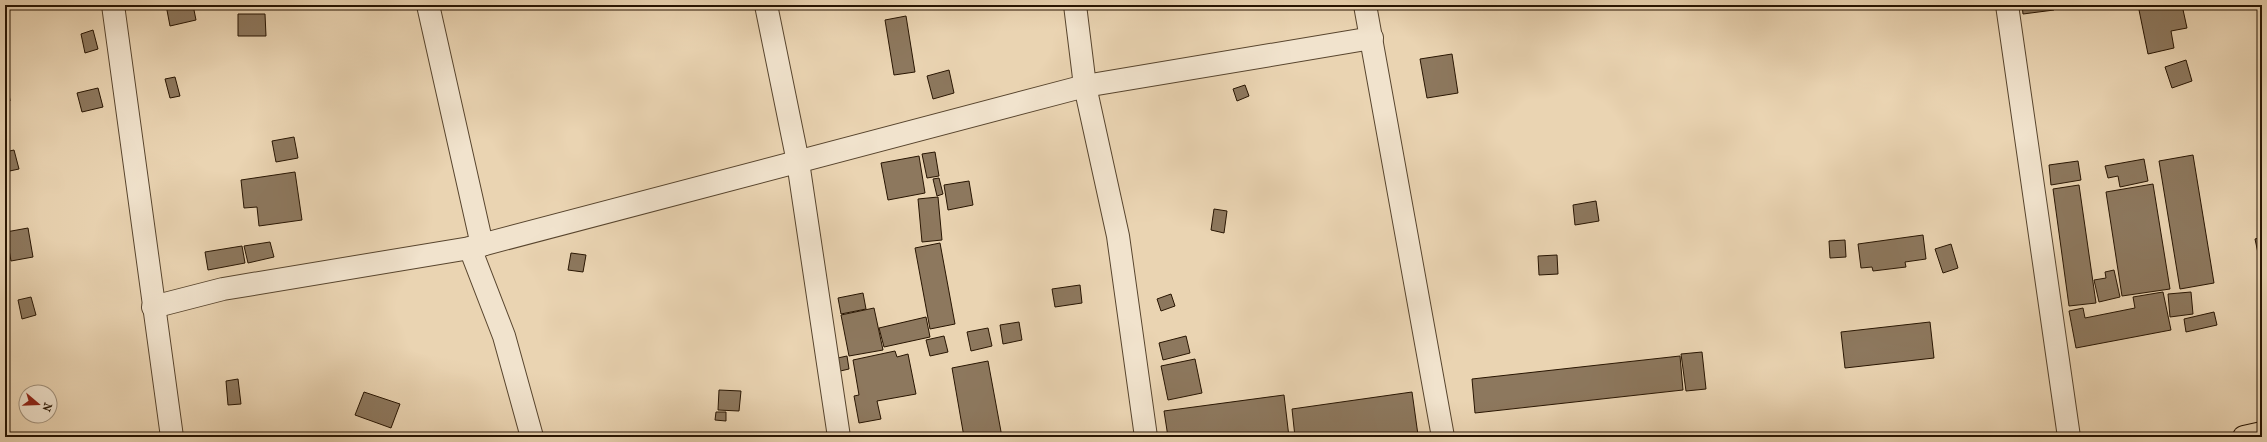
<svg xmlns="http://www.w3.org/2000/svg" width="2267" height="442" viewBox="0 0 2267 442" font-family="'IM FELL French Canon',serif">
<rect width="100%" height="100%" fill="#ead4b2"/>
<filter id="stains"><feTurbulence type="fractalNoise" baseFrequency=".005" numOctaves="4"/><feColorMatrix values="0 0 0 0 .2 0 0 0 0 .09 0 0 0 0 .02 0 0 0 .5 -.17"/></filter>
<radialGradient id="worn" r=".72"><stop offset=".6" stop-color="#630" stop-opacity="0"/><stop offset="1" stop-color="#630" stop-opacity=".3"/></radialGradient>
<!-- building -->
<g fill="#8d785e" stroke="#281502">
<polygon points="166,5 193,5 196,20 170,26"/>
<polygon points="1404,5 1418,5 1418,7 1405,8"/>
<polygon points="2022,5 2053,5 2054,10 2023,14"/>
<polygon points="2138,5 2182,5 2187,28 2171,31 2174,48 2148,54"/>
<polygon points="238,14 265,14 266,36 238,36"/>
<polygon points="906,16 915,72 894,75 885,20"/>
<polygon points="93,30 98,49 85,53 81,34"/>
<polygon points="1452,54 1458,93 1427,98 1420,59"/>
<polygon points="2186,60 2192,81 2172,88 2165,67"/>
<polygon points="5,64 10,101 5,102"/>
<polygon points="949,70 954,93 933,99 927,76"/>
<polygon points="175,77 180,96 170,98 165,79"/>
<polygon points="1245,85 1249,96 1237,101 1233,89"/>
<polygon points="98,88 103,107 82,112 77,93"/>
<polygon points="294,137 298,158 276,162 272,141"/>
<polygon points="14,150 19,169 5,172 5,152"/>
<polygon points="935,152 939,176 927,178 922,154"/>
<polygon points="2193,155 2214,283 2180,289 2159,161"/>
<polygon points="919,156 925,193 888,200 881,163"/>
<polygon points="2144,159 2148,181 2120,187 2118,176 2108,178 2105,166"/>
<polygon points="2078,161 2081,180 2051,185 2049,165"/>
<polygon points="295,172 302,220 259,226 257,207 244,208 241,180"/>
<polygon points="939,178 943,194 937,196 933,179"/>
<polygon points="969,181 973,205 948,210 944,185"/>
<polygon points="2153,184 2170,289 2122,296 2106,192"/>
<polygon points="2079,185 2096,303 2069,306 2053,189"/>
<polygon points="938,197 942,240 922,242 918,199"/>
<polygon points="1596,201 1599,221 1575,225 1573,205"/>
<polygon points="1214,209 1227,211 1224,233 1211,230"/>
<polygon points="28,228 33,257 11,261 6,232"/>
<polygon points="1923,235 1926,259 1905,262 1906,267 1873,271 1872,267 1861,268 1858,244"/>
<polygon points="2262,237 2262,272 2255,239"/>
<polygon points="1845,240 1846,257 1830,258 1829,241"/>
<polygon points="270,242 274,257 248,263 244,246"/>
<polygon points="940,243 955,324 930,329 915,248"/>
<polygon points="1951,244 1958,268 1943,273 1935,249"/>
<polygon points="242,246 245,263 208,270 205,252"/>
<polygon points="571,253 586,255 583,272 568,270"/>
<polygon points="1557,255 1558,274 1539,275 1538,256"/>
<polygon points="2114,270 2120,297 2099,302 2094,280 2106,278 2105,272"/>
<polygon points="1080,285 1082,303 1055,307 1052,289"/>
<polygon points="2163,292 2171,330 2076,348 2069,311 2083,308 2085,318 2135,308 2133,297"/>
<polygon points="2191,292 2193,314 2170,317 2168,294"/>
<polygon points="863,293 866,309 841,314 838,298"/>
<polygon points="1171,294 1175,306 1161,311 1157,299"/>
<polygon points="31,297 36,315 22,319 18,300"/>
<polygon points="874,308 883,350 849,356 841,315"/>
<polygon points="2214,312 2217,325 2186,332 2184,319"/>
<polygon points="926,317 930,337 884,347 879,328"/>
<polygon points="1019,322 1022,340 1003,344 1000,325"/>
<polygon points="1930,322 1934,358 1845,368 1841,332"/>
<polygon points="988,328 992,346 971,351 967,332"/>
<polygon points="944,336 948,352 930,356 926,340"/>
<polygon points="1186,336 1190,353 1163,360 1159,343"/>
<polygon points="895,351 897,357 908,354 916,394 877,401 881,419 859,423 854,396 859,395 853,360"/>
<polygon points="1702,352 1706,389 1686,391 1681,354"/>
<polygon points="847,356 849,369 836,372 833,359"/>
<polygon points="1680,356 1683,390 1475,413 1472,379"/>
<polygon points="1195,359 1202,393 1168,400 1161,366"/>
<polygon points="988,361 1002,437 964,437 952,368"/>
<polygon points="238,379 241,404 228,405 226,381"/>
<polygon points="719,390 741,391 739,411 718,410"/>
<polygon points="364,392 400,404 391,428 355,415"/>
<polygon points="1412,392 1418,435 1402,437 1295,437 1292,409"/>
<polygon points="1284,395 1289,437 1168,437 1164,411"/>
<polygon points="716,412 726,412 726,421 715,420"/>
</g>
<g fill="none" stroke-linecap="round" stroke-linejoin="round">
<defs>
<g id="street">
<polyline points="113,5 172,437"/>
<polyline points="428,5 482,245"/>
<polyline points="766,5 798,162 839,437"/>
<polyline points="1075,5 1085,86 1118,236 1146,437"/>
<polyline points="1365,5 1443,437"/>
<polyline points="2007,5 2069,437"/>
<polyline points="470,248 504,336 532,437"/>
<polyline points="153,307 223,289 470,248 1085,86 1372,38"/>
</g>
<polyline id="primary" points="2244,437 2262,433"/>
</defs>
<!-- street casing -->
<use href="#street" stroke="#58452e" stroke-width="24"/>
<!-- primary casing -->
<use href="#primary" stroke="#281502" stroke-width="24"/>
<!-- street -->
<use href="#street" stroke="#f1e3cd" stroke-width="22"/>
<!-- primary -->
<use href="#primary" stroke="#ead4b2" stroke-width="22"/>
</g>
<!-- margin -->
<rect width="2267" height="442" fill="none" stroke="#ead4b2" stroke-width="20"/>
<rect x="6" y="6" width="2255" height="430" fill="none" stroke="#281502" stroke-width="2"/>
<rect x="10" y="10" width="2247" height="422" fill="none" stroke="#281502"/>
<!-- north arrow -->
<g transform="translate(38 404) rotate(109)"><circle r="19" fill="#f1e3cd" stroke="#a1917c"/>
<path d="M0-3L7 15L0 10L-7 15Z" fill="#8f2418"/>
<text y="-6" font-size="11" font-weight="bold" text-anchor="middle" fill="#281502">N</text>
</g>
<rect width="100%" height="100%" filter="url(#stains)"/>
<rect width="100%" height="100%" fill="url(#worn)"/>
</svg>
